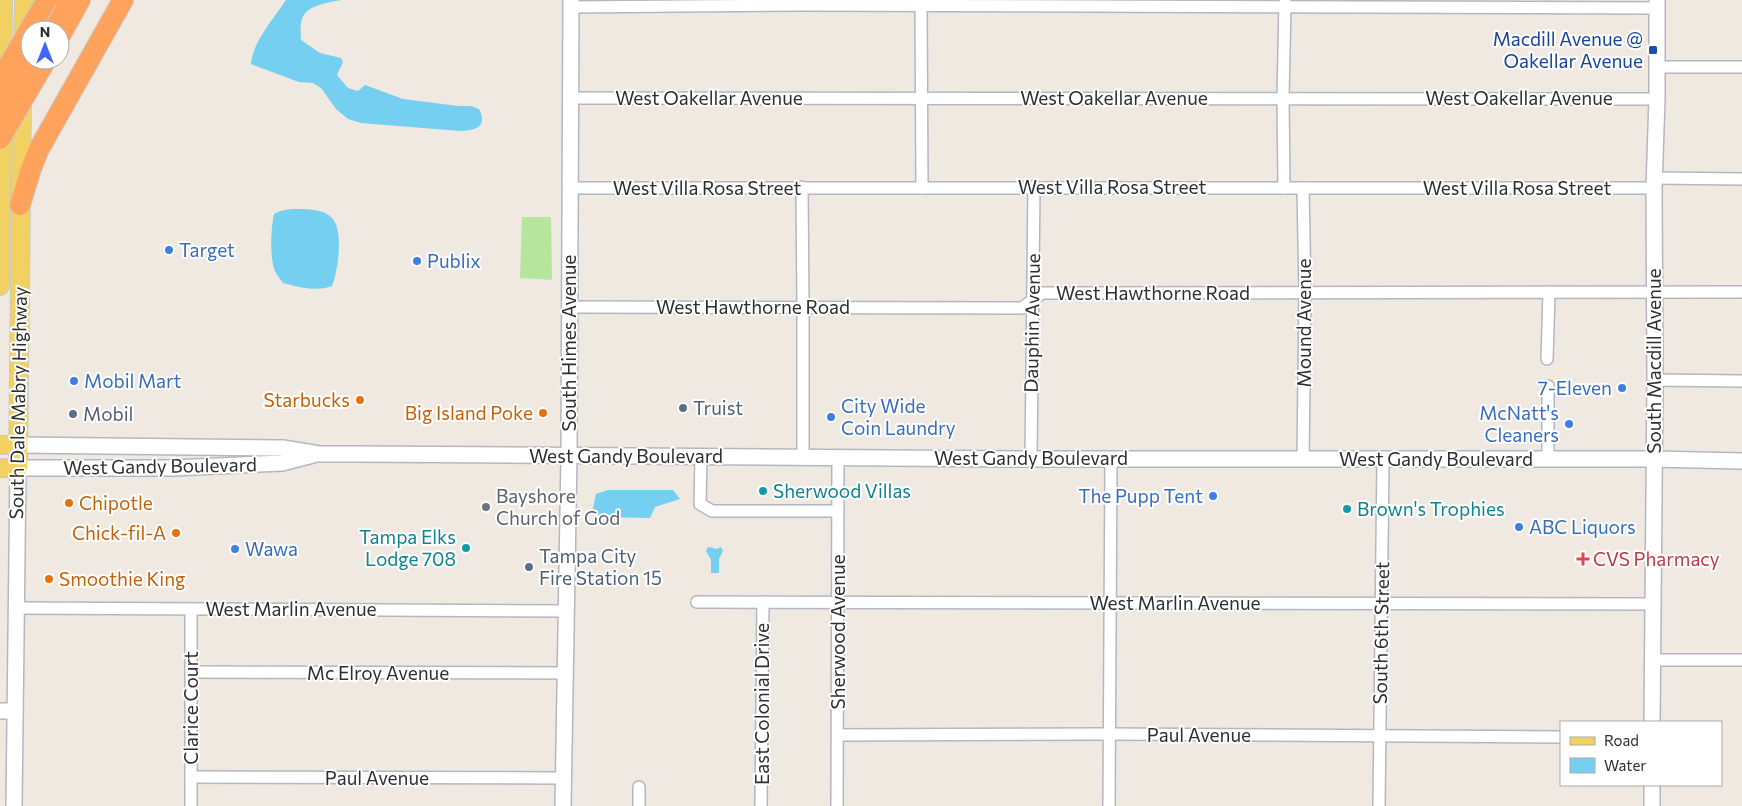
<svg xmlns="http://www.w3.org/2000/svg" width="1742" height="806" viewBox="0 0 1742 806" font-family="Commissioner,sans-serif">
<rect width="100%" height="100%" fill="#efe9e1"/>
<!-- green -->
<polygon fill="#b6e59e" points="522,217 551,217 552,280 520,278"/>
<!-- water -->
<g fill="#75cff0">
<path d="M286,0H341C327,3 303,5 301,23C300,29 301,35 301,40L320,53L341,58L343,62L337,75L348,88L358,91L365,85L403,99L458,106H471L479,109C488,127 476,130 460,131L361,123L348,119L336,109L321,88L313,83L299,82L251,64C252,43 274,18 286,0Z"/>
<path d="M291,209C304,209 323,208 332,218C344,230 338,272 332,286C317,292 298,287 283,283C281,280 278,277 276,273C269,261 271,228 274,214L280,211Z"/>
<polygon points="608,490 673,490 680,499 655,507 650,518 598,517 592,513 596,494"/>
<polygon points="708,547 717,549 721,547 723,551 719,559 719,573 711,573 711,560 706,551"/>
</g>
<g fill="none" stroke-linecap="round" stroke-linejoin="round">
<defs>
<g id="street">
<polyline points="921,0 922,188"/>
<polyline points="571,7 804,5 1657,8"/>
<polyline points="1657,67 1742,67"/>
<polyline points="570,98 1657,99"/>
<polyline points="1654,178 1742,179"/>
<polyline points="802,187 803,308 803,457"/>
<polyline points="569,188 1654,188"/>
<polyline points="1284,188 1283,98 1285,2"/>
<polyline points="569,307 1022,308 1042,293 1742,292"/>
<polyline points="1547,359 1549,292"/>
<polyline points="1655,380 1742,381"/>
<polyline points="1548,386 1548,459"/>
<polyline points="701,457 700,504 712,511 838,511"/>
<polyline points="1031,459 1034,187"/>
<polyline points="1303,459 1305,292 1303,188"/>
<polyline points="697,602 1653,604"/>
<polyline points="16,608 565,611"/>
<polyline points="1653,660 1742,660"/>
<polyline points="192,672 565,673"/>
<polyline points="838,735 1109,734 1561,737"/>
<polyline points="191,777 564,778"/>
<polyline points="191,806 191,609"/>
<polyline points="639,806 639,787"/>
<polyline points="761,806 763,602"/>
<polyline points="837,806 838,457"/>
<polyline points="1109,806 1111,459"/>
<polyline points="1379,806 1383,460"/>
</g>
<g id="secondary">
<polyline points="18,445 283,448 319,454 360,454 1031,459 1653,459 1742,461"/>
<polyline points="0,711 15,711"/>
<polyline points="1652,722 1655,380 1654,188 1657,99 1657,0"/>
<polyline points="1652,785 1652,806"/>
<polyline points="14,806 18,468 173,468 282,463 313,455"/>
<polyline points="563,806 569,455 571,0"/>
</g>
<g id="primary">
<polyline points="23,44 24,0"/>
<polyline points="2,79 3,0"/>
<polyline points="0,286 2,125"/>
<polyline points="0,445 18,445"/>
<polyline points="0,468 18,468 22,98"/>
</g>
<g id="highway">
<polyline points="46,30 63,0"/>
<polyline points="60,36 80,0"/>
<polyline points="20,205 31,169 39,149 123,0"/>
</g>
</defs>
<!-- street casing -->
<use href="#street" stroke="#b4b7c1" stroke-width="14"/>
<!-- secondary casing -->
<use href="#secondary" stroke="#b4b7c1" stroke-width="18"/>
<!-- primary casing -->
<use href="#primary" stroke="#c9c9c9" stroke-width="20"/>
<!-- highway casing -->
<use href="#highway" stroke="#c9c9c9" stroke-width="22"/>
<!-- street -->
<use href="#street" stroke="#fff" stroke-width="11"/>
<!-- secondary -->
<use href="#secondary" stroke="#fff" stroke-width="15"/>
<!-- primary -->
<use href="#primary" stroke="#f2d163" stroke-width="18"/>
<!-- highway -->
<use href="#highway" stroke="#ffa35c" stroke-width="20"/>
<defs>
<g id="highway-bridge">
<polyline points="0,80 47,0"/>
<polyline points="0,108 30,57"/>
<polyline points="0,139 46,60"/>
</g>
</defs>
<!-- highway-bridge casing -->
<use href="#highway-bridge" stroke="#c9c9c9" stroke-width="22" stroke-linecap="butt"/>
<!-- highway-bridge -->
<use href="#highway-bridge" stroke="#ffa35c" stroke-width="20"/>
</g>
<!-- markers -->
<rect fill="#1a4fb4" stroke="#fff" stroke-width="2" x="1648" y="45" width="10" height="10" rx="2.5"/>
<g fill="#3f7fe0" stroke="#fff" stroke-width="2">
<circle cx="169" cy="250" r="5"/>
<circle cx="417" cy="261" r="5"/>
<circle cx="74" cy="381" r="5"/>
<circle cx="1622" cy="388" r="5"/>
<circle cx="831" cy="417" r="5"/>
<circle cx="1569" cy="424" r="5"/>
<circle cx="1213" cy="496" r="5"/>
<circle cx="1519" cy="527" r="5"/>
<circle cx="235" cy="549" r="5"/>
</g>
<g fill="#e8710a" stroke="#fff" stroke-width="2">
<circle cx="360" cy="400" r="5"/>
<circle cx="543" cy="413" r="5"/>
<circle cx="69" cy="503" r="5"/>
<circle cx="176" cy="533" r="5"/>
<circle cx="49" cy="579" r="5"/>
</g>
<g fill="#5c6f8a" stroke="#fff" stroke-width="2">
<circle cx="683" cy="408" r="5"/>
<circle cx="73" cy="414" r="5"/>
<circle cx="529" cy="567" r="5"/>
</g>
<g fill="#0f9aa8" stroke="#fff" stroke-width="2">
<circle cx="763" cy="491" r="5"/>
<circle cx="1347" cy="509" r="5"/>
<circle cx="466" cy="548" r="5"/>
</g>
<circle fill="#6b7280" stroke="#fff" stroke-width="2" cx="486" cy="507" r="5"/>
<path fill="#e0444e" stroke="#fff" stroke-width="2" d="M1580.5 551.5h5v5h5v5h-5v5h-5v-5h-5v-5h5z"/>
<g text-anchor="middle" stroke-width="4" stroke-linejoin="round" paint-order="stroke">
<!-- transit labels -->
<g font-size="19" fill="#164399" stroke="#fff" text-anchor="end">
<text x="1643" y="46">Macdill Avenue @<tspan x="1643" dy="22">Oakellar Avenue</tspan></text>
</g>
<!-- street labels -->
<g font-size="19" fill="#2e2e2e" stroke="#fff">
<text x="709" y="105">West Oakellar Avenue</text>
<text x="1114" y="105">West Oakellar Avenue</text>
<text x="1519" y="105">West Oakellar Avenue</text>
<text x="1112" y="194">West Villa Rosa Street</text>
<text x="707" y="195">West Villa Rosa Street</text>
<text x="1517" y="195">West Villa Rosa Street</text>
<text x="1153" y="300">West Hawthorne Road</text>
<text x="753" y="314">West Hawthorne Road</text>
<text transform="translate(1032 323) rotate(-89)" y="7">Dauphin Avenue</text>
<text transform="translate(1304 323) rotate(-90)" y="7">Mound Avenue</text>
<text transform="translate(569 343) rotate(-90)" y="7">South Himes Avenue</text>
<text transform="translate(1654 361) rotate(-90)" y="7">South Macdill Avenue</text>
<text transform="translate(18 403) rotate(-89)" y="7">South Dale Mabry Highway</text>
<text x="626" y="463">West Gandy Boulevard</text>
<text x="1031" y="465">West Gandy Boulevard</text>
<text x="1436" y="466">West Gandy Boulevard</text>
<text transform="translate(160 466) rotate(-1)" y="7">West Gandy Boulevard</text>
<text x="1175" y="610">West Marlin Avenue</text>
<text x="291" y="616">West Marlin Avenue</text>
<text transform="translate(838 632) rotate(-90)" y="7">Sherwood Avenue</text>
<text transform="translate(1381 633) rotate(-89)" y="7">South 6th Street</text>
<text x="378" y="680">Mc Elroy Avenue</text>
<text transform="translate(762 704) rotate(-90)" y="7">East Colonial Drive</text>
<text transform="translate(191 708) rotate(-90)" y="7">Clarice Court</text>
<text x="1199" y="742">Paul Avenue</text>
<text x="377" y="785">Paul Avenue</text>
</g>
<!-- shop labels -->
<g font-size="19" fill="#366cbe" stroke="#fff" text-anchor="start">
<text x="179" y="257">Target</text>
<text x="427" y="268">Publix</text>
<text x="84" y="388">Mobil Mart</text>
<text x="1612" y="395" text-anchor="end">7-Eleven</text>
<text x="841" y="413">City Wide<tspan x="841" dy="22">Coin Laundry</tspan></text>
<text x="1559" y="420" text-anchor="end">McNatt's<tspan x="1559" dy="22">Cleaners</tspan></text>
<text x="1203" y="503" text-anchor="end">The Pupp Tent</text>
<text x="1529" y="534">ABC Liquors</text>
<text x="245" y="556">Wawa</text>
</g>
<!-- food labels -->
<g font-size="19" fill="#c56008" stroke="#fff" text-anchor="end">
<text x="350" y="407">Starbucks</text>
<text x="533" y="420">Big Island Poke</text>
<text x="79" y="510" text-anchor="start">Chipotle</text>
<text x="166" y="540">Chick-fil-A</text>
<text x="59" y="586" text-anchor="start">Smoothie King</text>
</g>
<!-- service labels -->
<g font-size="19" fill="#4e5e75" stroke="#fff" text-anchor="start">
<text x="693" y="415">Truist</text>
<text x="83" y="421">Mobil</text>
<text x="539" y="563">Tampa City<tspan x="539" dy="22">Fire Station 15</tspan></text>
</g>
<!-- culture labels -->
<g font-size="19" fill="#0d838f" stroke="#fff" text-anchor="start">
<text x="773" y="498">Sherwood Villas</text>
<text x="1357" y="516">Brown's Trophies</text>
<text x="456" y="544" text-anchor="end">Tampa Elks<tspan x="456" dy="22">Lodge 708</tspan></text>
</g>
<!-- worship labels -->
<g font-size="19" fill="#5b616d" stroke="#fff" text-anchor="start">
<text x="496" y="503">Bayshore<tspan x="496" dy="22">Church of God</tspan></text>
</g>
<!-- health labels -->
<g font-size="19" fill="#be3a42" stroke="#fff" text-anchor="start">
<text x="1593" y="566">CVS Pharmacy</text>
</g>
</g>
<!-- legend -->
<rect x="1560" y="721" width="162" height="65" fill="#ffffff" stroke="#ababab"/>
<rect x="1570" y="737" width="25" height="8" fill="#f2d163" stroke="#ababab"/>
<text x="1604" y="746" font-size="15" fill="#2e2e2e">Road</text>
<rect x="1570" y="758" width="25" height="15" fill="#75cff0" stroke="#ababab"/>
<text x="1604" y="771" font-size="15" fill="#2e2e2e">Water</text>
<!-- north arrow -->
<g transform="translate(45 45)"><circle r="24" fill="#ffffff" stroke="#ababab"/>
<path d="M0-4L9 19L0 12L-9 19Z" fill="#4264fb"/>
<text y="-8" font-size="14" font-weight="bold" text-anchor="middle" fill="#2e2e2e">N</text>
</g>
</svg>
